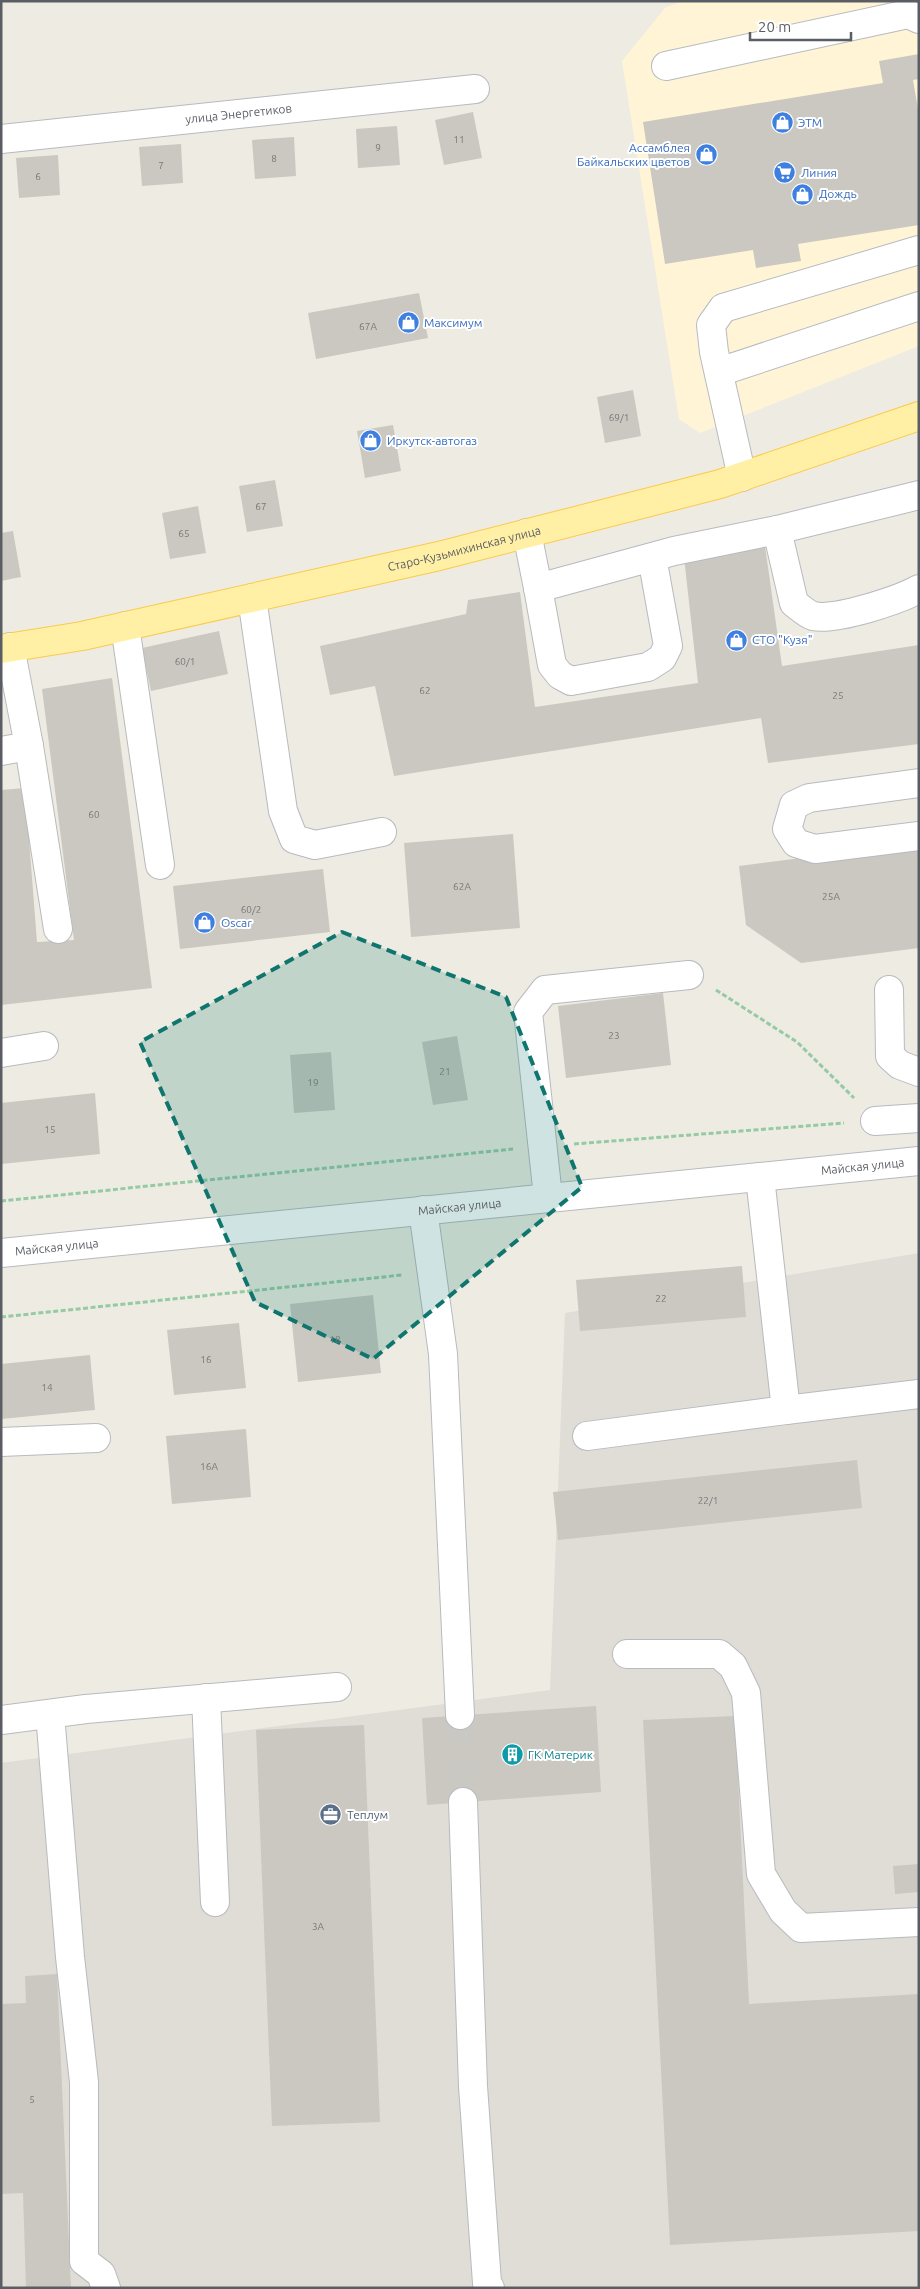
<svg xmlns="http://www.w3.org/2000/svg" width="920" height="2289" viewBox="0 0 920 2289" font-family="Ubuntu,sans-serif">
<rect width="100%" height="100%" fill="#eeebe2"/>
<!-- commercial -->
<polygon fill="#fff5d6" points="682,1 919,1 919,346 700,433 679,419 622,61 665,8"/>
<!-- industrial -->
<polygon fill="#dfddd6" points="919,1253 919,2286 890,2288 1,2288 1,1763 550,1690 565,1313"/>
<!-- building -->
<g fill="#cbc8c1">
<polygon points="919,54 919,79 913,80 919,115 919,225 798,244 801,261 756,268 753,250 665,264 643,122 883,83 879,61"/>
<polygon points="473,112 482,158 444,165 435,120"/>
<polygon points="397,126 400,165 358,168 356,129"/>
<polygon points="294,137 296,176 255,179 252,140"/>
<polygon points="181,144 183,183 142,186 139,147"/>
<polygon points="58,155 60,195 19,198 16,158"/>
<polygon points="419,293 428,338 316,359 308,313"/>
<polygon points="633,390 641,436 605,443 597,397"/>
<polygon points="393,425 401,471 365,478 357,431"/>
<polygon points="275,480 283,526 247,532 239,486"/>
<polygon points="198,506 206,553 170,559 162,513"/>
<polygon points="13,531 21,577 1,581 1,533"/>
<polygon points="765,546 782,666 919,645 919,744 768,763 761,718 394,776 375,686 330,695 320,646 466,614 468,600 520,592 535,707 698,683 684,557"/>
<polygon points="219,631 228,674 151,691 142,648"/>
<polygon points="112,678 152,988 1,1005 1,790 25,788 37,942 74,940 42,689"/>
<polygon points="513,834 520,928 411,937 404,843"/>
<polygon points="919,843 919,948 801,963 746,925 739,866"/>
<polygon points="323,869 330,932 180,949 173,886"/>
<polygon points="663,993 671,1065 566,1078 558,1006"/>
<polygon points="457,1036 468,1100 433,1105 422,1042"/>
<polygon points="331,1052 335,1110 294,1113 290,1055"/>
<polygon points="95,1093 100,1154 1,1164 1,1103"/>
<polygon points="742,1266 746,1317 580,1331 576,1280"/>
<polygon points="373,1295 381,1373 298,1382 290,1304"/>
<polygon points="239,1323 246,1388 174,1395 167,1330"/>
<polygon points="90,1355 95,1410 1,1419 1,1364"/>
<polygon points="246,1429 251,1497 172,1504 166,1436"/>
<polygon points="857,1460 862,1508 558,1540 553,1492"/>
<polygon points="596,1706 601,1792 427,1805 422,1718"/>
<polygon points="735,1716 749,2004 919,1994 919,2231 670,2245 643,1720"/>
<polygon points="364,1725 380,2122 272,2126 256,1730"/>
<polygon points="919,1864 919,1892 895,1894 893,1866"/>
<polygon points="57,1974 71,2288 26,2288 23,2193 1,2194 1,2004 26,2003 25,1976"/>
</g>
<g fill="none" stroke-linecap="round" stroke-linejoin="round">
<!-- minor-tunnel -->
<polyline stroke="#c9c8c2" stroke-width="28" stroke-dasharray="28 14" stroke-linecap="butt" points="460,1715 463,1802"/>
<defs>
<g id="minor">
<polyline points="666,66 908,14 919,19"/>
<path id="s1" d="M1,139L475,89"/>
<polyline points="719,372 919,306"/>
<polyline points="742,477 714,352 711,325 723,308 919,250"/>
<path d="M777,530L794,603C799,607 807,614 813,616C836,621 899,600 919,589"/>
<polyline points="527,533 538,588"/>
<polyline points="652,557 668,646 662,658 648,667 571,681 560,675 552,665 538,588 674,551 777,530 919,495"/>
<polyline points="252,598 283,811 294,839 315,845 382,832"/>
<polyline points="125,626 160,865"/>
<polyline points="29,746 58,929"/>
<polyline points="1,751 29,746 10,647"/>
<polyline points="919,783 809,798 794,805 787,829 796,843 815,849 919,836"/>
<polyline points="889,990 890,1056 900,1065 919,1072"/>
<polyline points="1,1053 44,1046"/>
<polyline points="875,1121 919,1118"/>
<polyline points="760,1177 786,1410 919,1394"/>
<polyline points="548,1197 528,1012 545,990 689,975"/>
<polyline points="423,1210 443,1354 460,1715"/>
<path id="s2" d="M1,1253L919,1161"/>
<polyline points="587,1436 786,1410"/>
<polyline points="1,1442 96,1438"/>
<polyline points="627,1654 719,1654 733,1666 746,1693 761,1874 783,1911 801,1928 919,1922"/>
<polyline points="206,1698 215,1902"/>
<polyline points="50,1714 70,1957 84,2082 84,2261 101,2274 106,2288"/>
<polyline points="1,1720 86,1709 337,1687"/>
<polyline points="463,1802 473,2086 487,2283 490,2288"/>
</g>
<g id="major">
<path id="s3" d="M1,649L82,636L439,556L720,484L919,416"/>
</g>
</defs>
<!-- minor casing -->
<use href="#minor" stroke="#b7babf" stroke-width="30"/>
<!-- major casing -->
<use href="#major" stroke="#fbca4d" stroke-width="30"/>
<!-- path -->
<g stroke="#94caa4" stroke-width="3" stroke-dasharray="5 2.5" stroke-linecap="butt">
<polyline points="716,990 797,1042 854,1098"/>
<polyline points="574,1144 844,1123"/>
<polyline points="1,1201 513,1149"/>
<polyline points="1,1317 402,1275"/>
</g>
<!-- minor -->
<use href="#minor" stroke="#fff" stroke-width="28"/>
<!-- major -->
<use href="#major" stroke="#fff0a6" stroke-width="28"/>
</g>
<!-- marked area -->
<path fill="#0f766e" fill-opacity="0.2" stroke="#0f766e" stroke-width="4" stroke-dasharray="10 6" stroke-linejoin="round" d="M342,932L506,997L582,1187L373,1359L255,1302L140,1042Z"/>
<!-- icons -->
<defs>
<symbol id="shop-disc" viewBox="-11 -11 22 22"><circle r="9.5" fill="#3f7fe0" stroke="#fff"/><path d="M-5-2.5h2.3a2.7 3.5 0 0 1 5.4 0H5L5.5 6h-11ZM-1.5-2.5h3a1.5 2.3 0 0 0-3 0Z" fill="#fff"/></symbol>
<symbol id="supermarket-disc" viewBox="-11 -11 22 22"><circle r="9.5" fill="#3f7fe0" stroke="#fff"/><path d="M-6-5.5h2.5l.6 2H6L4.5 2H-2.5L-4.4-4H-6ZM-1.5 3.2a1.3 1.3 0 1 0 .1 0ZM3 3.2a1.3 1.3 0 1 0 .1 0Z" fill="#fff"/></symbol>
<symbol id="building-disc" viewBox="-11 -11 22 22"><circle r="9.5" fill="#0f9aa8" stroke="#fff"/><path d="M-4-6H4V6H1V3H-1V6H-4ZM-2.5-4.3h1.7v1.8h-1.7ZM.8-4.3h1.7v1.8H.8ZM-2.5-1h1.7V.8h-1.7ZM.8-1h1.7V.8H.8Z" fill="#fff"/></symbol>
<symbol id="office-disc" viewBox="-11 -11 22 22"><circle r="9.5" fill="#5c6f8a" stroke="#fff"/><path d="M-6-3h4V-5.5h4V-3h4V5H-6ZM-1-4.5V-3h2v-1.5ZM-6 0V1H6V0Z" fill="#fff"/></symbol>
</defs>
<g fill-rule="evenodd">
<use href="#shop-disc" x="770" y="110" width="25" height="25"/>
<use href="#shop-disc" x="694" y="142" width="25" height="25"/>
<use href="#supermarket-disc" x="772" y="160" width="25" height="25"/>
<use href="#shop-disc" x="790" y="182" width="25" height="25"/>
<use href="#shop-disc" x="396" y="310" width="25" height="25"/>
<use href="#shop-disc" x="358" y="428" width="25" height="25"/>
<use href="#shop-disc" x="724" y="628" width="25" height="25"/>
<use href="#shop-disc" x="192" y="910" width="25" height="25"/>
<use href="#building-disc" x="500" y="1742" width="25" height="25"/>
<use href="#office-disc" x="318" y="1802" width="25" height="25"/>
</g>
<g text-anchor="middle" stroke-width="4" stroke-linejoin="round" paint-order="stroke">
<!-- number labels -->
<g font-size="10" fill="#76787b">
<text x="459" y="143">11</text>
<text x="378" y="151">9</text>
<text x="274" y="162">8</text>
<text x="161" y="169">7</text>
<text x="38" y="180">6</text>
<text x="368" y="330">67А</text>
<text x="619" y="421">69/1</text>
<text x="261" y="510">67</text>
<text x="184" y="537">65</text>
<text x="185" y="665">60/1</text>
<text x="425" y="694">62</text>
<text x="838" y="699">25</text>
<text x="94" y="818">60</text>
<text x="462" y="890">62А</text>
<text x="831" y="900">25А</text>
<text x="251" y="913">60/2</text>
<text x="614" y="1039">23</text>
<text x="445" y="1075">21</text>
<text x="313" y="1086">19</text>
<text x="50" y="1133">15</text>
<text x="661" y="1302">22</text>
<text x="335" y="1343">18</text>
<text x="206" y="1363">16</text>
<text x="47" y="1391">14</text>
<text x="209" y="1470">16А</text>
<text x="708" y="1504">22/1</text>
<text x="318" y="1930">3А</text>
<text x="32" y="2103">5</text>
</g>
<!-- street labels -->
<g font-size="12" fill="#5a5e64" stroke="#fff">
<text dy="4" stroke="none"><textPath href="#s1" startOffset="239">улица Энергетиков</textPath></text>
<text dy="4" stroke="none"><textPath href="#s3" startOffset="474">Старо-Кузьмихинская улица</textPath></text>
<text dy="4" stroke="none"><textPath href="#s2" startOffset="866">Майская улица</textPath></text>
<text dy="4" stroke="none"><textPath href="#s2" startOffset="461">Майская улица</textPath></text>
<text dy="4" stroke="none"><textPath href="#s2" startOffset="56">Майская улица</textPath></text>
</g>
<!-- shop labels -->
<g font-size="12" fill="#366cbe" stroke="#fff" text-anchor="start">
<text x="798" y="127">ЭТМ</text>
<text x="690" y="152" text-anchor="end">Ассамблея<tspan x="690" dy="14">Байкальских цветов</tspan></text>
<text x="801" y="177">Линия</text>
<text x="819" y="198">Дождь</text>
<text x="424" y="327">Максимум</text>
<text x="387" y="445">Иркутск-автогаз</text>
<text x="752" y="644">СТО "Кузя"</text>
<text x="221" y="927">Oscar</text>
</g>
<!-- culture labels -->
<g font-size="12" fill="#0d838f" stroke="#fff" text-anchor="start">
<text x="528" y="1759">ГК Материк</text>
</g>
<!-- service labels -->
<g font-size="12" fill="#4e5e75" stroke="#fff" text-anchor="start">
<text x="347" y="1819">Теплум</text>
</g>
</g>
<!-- border -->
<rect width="920" height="2289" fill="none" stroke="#5a5e64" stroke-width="5"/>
<!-- scale -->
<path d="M750 32v8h101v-8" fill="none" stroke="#5a5e64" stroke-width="2.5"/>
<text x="758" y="32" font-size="15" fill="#5a5e64" stroke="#ffffff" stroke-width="4" paint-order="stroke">20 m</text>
</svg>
